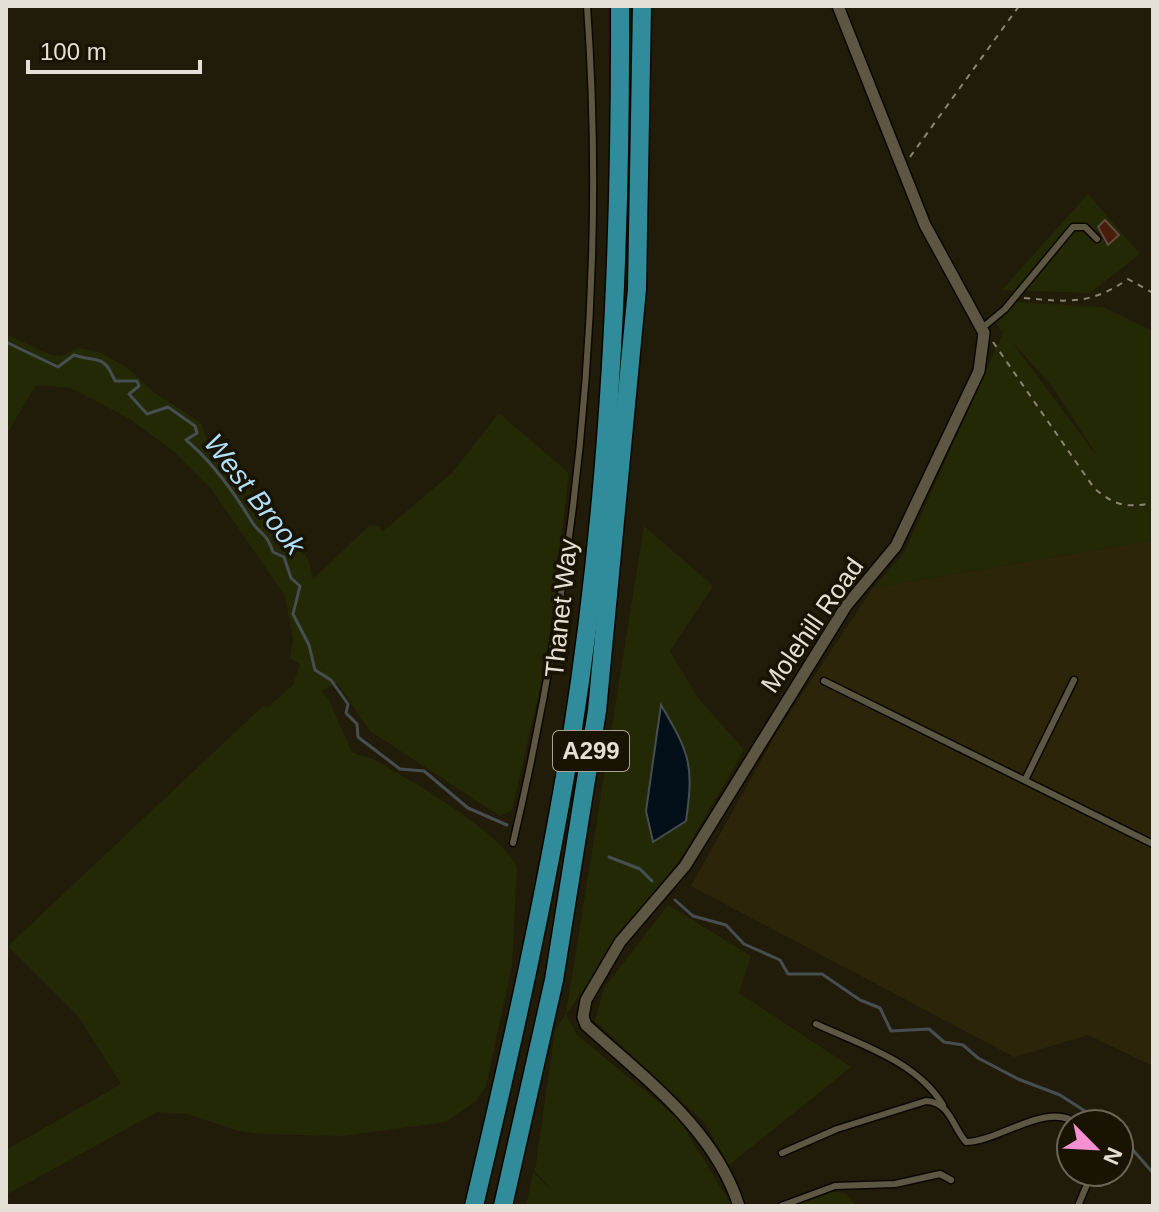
<svg xmlns="http://www.w3.org/2000/svg" width="1159" height="1212" viewBox="0 0 1159 1212" font-family="Helvetica,sans-serif">
<rect width="100%" height="100%" fill="#211c09"/>
<!-- built -->
<polygon fill="#2c250a" points="1153,540 1153,1066 1088,1035 1014,1057 691,886 777,732 873,588"/>
<!-- green -->
<g fill="#242905" fill-rule="evenodd">
<path d="M1088,194L1140,254L1090,293L1002,290ZM1105,220L1119,235L1108,245L1097,234Z"/>
<path d="M1013,302L1103,307L1153,331V540L873,588L904,553L1003,333L996,324ZM1012,342L1052,386L1100,460L1099,459Z"/>
<path d="M6,334L51,355L61,356L78,348L102,353L129,369L152,391L201,423L211,453L243,468L252,493L266,503L276,529L296,543L308,559L313,579L370,525L379,526L382,532L452,473L499,413L569,473L547,658L512,810L500,816L370,731L337,683L321,691L328,698L352,752C359,756 367,756 375,760C415,784 495,827 517,867L512,965L486,1086L476,1101L446,1122L342,1136L260,1134L239,1131L188,1114L157,1112L6,1195V1150L121,1084L78,1016L8,946L263,706L268,707L293,685L300,664L290,658L293,639L285,596L210,487L177,454L130,419L71,388L36,385L6,435Z"/>
<polygon points="644,526 713,586 670,651 698,698 744,750 684,853 566,1014 577,1035 678,1118 732,1206 526,1206 533,1172 553,1192 535,1171 555,1030 566,1014"/>
<polygon points="668,905 751,956 739,993 851,1067 729,1165 704,1122 595,1021 604,988"/>
<polygon points="829,1191 845,1193 856,1206 792,1206 803,1197"/>
</g>
<!-- water -->
<path fill="#020f18" stroke="#464e51" stroke-width="2" d="M661,705C690,754 694,765 686,821L653,842L646,811Z"/>
<g fill="none" stroke-linecap="round" stroke-linejoin="round">
<!-- stream -->
<g stroke="#464e51" stroke-width="3">
<path d="M6,342L58,367L74,355C98,363 103,353 115,381H137L139,386L129,394L147,414L168,407L195,426L197,433L186,440C213,462 235,494 252,522C260,535 266,531 273,552L284,557L291,578L300,586L293,614L309,645L315,670L331,680L348,704L346,713L357,724L358,737L400,769L424,771L468,808L507,825"/>
<polyline points="609,857 640,869 652,881"/>
<polyline points="675,900 693,916 726,925 744,944 780,960 788,974 822,974 860,1000 880,1008 891,1031 929,1029 944,1042 963,1045 978,1058 1018,1079 1060,1095 1105,1124"/>
<polyline points="1119,1134 1153,1173"/>
</g>
</g>
<!-- building -->
<polygon fill="#491c09" stroke="#604b42" stroke-width="2" points="1105,220 1119,235 1108,245 1098,227"/>
<g fill="none" stroke-linecap="round" stroke-linejoin="round">
<defs>
<g id="service">
<polyline points="981,329 1005,309 1073,227 1085,227 1097,239"/>
<polyline points="824,681 1153,844"/>
<polyline points="1025,780 1074,680"/>
<path d="M513,843C577,569 607,287 587,6"/>
<path d="M816,1024C861,1045 916,1061 943,1105"/>
<path d="M782,1153L837,1129L926,1101C950,1102 952,1126 966,1142C999,1142 1047,1100 1078,1124"/>
<polyline points="781,1206 835,1186 895,1184 940,1174 951,1180"/>
<polyline points="1078,1206 1088,1182 1089,1172"/>
</g>
<path id="minor" d="M739,1206C714,1128 644,1078 586,1025L583,1017L586,1000L620,942L685,866L846,606L896,546L979,371L984,333L925,225L838,6"/>
<g id="trunk">
<path d="M474,1206C511,1050 546,894 572,735C610,494 621,249 620,6"/>
<polyline points="503,1206 554,980 597,711 637,289 642,6"/>
</g>
</defs>
<!-- service casing -->
<use href="#service" stroke="#0b0600" stroke-width="9"/>
<!-- minor casing -->
<use href="#minor" stroke="#0b0600" stroke-width="14"/>
<!-- trunk casing -->
<use href="#trunk" stroke="#0b0600" stroke-width="21"/>
<!-- path -->
<g stroke="#898576" stroke-width="2" stroke-dasharray="6 6" stroke-linecap="butt">
<polyline points="910,157 1019,6"/>
<path d="M1024,298C1067,302 1091,305 1128,279L1153,293"/>
<path d="M993,342L1094,488C1115,506 1126,508 1153,503"/>
</g>
<!-- service -->
<use href="#service" stroke="#5d5642" stroke-width="6"/>
<!-- minor -->
<use href="#minor" stroke="#5d5642" stroke-width="11"/>
<!-- trunk -->
<use href="#trunk" stroke="#308b9b" stroke-width="18"/>
</g>
<g text-anchor="middle" stroke-width="7" stroke-linejoin="round" paint-order="stroke">
<!-- shield labels -->
<rect fill="#181302" stroke="#a7a296" stroke-width="2" x="553" y="731" width="76" height="40" rx="6"/>
<g font-size="24" font-weight="bold" fill="#e4e0d5">
<text x="591" y="759">A299</text>
</g>
<!-- street labels -->
<g font-size="26" fill="#e4e0d5" stroke="#181302">
<text transform="translate(561 608) rotate(-84)" y="9">Thanet Way</text>
<text transform="translate(812 625) rotate(-55)" y="9">Molehill Road</text>
</g>
<!-- water labels -->
<g font-size="28" font-style="italic" fill="#b0dffb" stroke="#181302">
<text transform="translate(255 494) rotate(52)" y="10">West Brook</text>
</g>
</g>
<!-- border -->
<rect width="1159" height="1212" fill="none" stroke="#e4e0d5" stroke-width="16"/>
<!-- north arrow -->
<g transform="translate(1095 1148) rotate(114)"><circle r="38" fill="#181302" stroke="#6a6556" stroke-width="2"/>
<path d="M0-6L14 30L0 20L-14 30Z" fill="#f690d0"/>
<text y="-12" font-size="22" font-weight="bold" text-anchor="middle" fill="#e4e0d5">N</text>
</g>
<!-- scale -->
<path d="M28 60v12h172v-12" fill="none" stroke="#e4e0d5" stroke-width="4"/>
<text x="40" y="60" font-size="24" fill="#e4e0d5" stroke="#181302" stroke-width="6" paint-order="stroke">100 m</text>
</svg>
